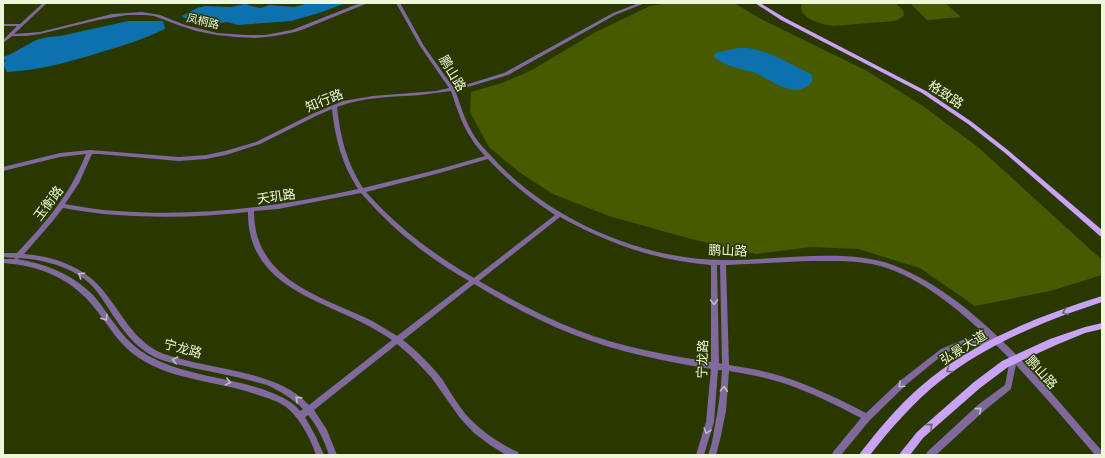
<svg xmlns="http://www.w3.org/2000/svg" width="1105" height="458" viewBox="0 0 1105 458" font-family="'Zilla Slab','Noto Sans SC',serif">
<rect width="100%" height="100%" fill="#2a3800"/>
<!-- green -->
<g fill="#465b00">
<polygon points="670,3 734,3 759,18 867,71 923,106 979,148 1102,260 1102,275 1050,291 975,306 920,268 858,249 811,247 756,254 691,239 609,216 553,194 519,172 489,147 470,112 471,92 502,83 532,70 594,33 650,6"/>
<path d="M802,3H895L903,10L904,15L901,18L895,21L832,26C821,24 796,18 802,3Z"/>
<polygon points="910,3 945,3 961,17 927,20"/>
</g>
<!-- water -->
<g fill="#0c71ac">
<polygon points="309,3 346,3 319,13 291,21 238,25 227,22 214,24 198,18 184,18 182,16 197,8 206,6 231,7 245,4 260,8 270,5 294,7"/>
<path d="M128,21H163L165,29C144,39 123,46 101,52C70,62 40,70 7,72L3,64L6,60L3,59V57L9,55L36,40L48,37L60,36Z"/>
<path d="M738,48C763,46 789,64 811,74L813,80C797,103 773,80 755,73C741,68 726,67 714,57L716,53Z"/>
</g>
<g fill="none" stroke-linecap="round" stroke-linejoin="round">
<!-- minor -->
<g fill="#7f699d" fill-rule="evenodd">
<polygon points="43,3 47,3 14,34 40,32 112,14 142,12 160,15 185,25 217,33 246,35 265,35 292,30 355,5 362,3 368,3 304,29 295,32 275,36 255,38 236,37 217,35 196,31 178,25 154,16 145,15 127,15 98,20 40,34 26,36 12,36 3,43 3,40 17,26 3,26 3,24 20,24"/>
<path d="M396,3H400L424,46L453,87L465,85L504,73L613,13L639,3H645L615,15L508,75L468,87L455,90C461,106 465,122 475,137C480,145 487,151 493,158C548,219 642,260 723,260C776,261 844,247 893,265C976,297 1045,386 1102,451V455H1095L1053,406L1016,365L1011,389L985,410L936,455H926L927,452L979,404L1005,385L1010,359L996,345H965L945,353L907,384L870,420L841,455H832L833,452L861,418C836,405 810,392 783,383C765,377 747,374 729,371L726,411L720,440L716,455H708C711,447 713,439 714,430C718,410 721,391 722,370H718L714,422L704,455H696L706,422L711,369C664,361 617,352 572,334C538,321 506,303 474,284L403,340C417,351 431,365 442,379C451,393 459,407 470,419C484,433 500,444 518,452L519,455H506L490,445L474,433L460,418L431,377L411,356L397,344L314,410L327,430L337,455H329C324,440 318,427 308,415L305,417L316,437L324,455H316C311,439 299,417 286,407C278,401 267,398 258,395C217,380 167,381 132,353C117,341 108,325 97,311C73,279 42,266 3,263V259H16L14,258L3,257V253H17C47,221 69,196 86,154L60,157L3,171V167L60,153L90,150L179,157L206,155L225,151L256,142L312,114L343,101L373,96L436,91L449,88L420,46ZM451,91C460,118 465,134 485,156L436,170L363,188C347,164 340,136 337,107C362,97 392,97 420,95C430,94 441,92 451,91ZM332,109C335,138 342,165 358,189C279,207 198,217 117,211C99,210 82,207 65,204L79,183L92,154H99L179,161L206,159L226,155L260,144L316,116ZM488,159C508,181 530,198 555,215L474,278C433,254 397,227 366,192L436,174ZM361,193C393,230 427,257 469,281L397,336C387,330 377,323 366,318C316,295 254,278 254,211L278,209ZM63,208C81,211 99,214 117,215C161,218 205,217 248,212C247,282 313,298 363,323C373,328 383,334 392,340L309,405C290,385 265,378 240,372C214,366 188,362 164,354C133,342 121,311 101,288C82,266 52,256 24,254L52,222ZM560,217C610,244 654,260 711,265V362C666,355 620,347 577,330C543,317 511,299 479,281ZM20,258C44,260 69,266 88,282C98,291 105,303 112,314C122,329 133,344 149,354C162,362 178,364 193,368C218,373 243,378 267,385C280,391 293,399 303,409L300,411C292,401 282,397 270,392C234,378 194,377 159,361C141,353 128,342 117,327C109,317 102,305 93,295C72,274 46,264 17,259ZM808,261C829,261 851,260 872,264C916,273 958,309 990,339H965L941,349L901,380L866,413C839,399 812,386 784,377C766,371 748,368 729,365L726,265ZM717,265H720L722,364L719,363Z"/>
</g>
<!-- major -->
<g fill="#c8a3f9" fill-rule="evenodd">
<polygon points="755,3 760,3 785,18 926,91 972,122 1009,151 1102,230 1102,237 1100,236 1005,153 968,124 922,93 781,20"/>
<path d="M1102,296V302C1044,321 987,344 939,382C913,403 890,429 870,455H859L861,452C882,425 905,398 932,377C982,338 1042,315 1102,296Z"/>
<polygon points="1102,323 1102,329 1085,333 1056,345 1008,367 980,388 923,438 910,455 899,455 901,452 917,432 974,382 1002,361 1050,339 1085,327"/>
</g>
</g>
<!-- one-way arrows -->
<defs><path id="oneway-chevron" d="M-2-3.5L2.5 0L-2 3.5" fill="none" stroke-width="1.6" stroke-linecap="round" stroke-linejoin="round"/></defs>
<g stroke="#c1bfc2">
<use href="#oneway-chevron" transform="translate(81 275) rotate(-146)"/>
<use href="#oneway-chevron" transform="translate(714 302) rotate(89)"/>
<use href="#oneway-chevron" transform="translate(105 318) rotate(58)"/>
<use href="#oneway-chevron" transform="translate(175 360) rotate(-166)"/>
<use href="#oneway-chevron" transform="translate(228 382) rotate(13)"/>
<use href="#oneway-chevron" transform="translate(901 385) rotate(138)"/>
<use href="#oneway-chevron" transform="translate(724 389) rotate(-87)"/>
<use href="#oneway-chevron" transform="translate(298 399) rotate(-138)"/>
<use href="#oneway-chevron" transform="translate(979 410) rotate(-41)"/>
<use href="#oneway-chevron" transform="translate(707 431) rotate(107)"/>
</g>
<g stroke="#696364">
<use href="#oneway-chevron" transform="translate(1065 312) rotate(161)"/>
<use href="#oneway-chevron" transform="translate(949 370) rotate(146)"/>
<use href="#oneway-chevron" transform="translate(930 426) rotate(-42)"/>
</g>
<g text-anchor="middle" stroke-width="3" stroke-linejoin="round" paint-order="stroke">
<!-- far-street labels -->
<g font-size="11" fill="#edf8db" stroke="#2a3800">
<text transform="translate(203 21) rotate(13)" y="4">凤桐路</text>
</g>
<!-- street labels -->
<g font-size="13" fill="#edf8db" stroke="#2a3800">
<text transform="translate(453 73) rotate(59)" y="5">鹏山路</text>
<text transform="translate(946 94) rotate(33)" y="5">格致路</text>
<text transform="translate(324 100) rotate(-22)" y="5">知行路</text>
<text transform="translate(276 196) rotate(-8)" y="5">天玑路</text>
<text transform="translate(48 203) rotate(-53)" y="5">玉衡路</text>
<text transform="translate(728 250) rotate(2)" y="5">鹏山路</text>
<text transform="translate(963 347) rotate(-32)" y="5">弘景大道</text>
<text transform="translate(183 348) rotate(15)" y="5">宁龙路</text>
<text transform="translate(702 359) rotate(-88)" y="5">宁龙路</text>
<text transform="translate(1042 372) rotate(48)" y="5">鹏山路</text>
</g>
</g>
<!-- border -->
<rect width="1105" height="458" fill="none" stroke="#edf8db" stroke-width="8"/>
</svg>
